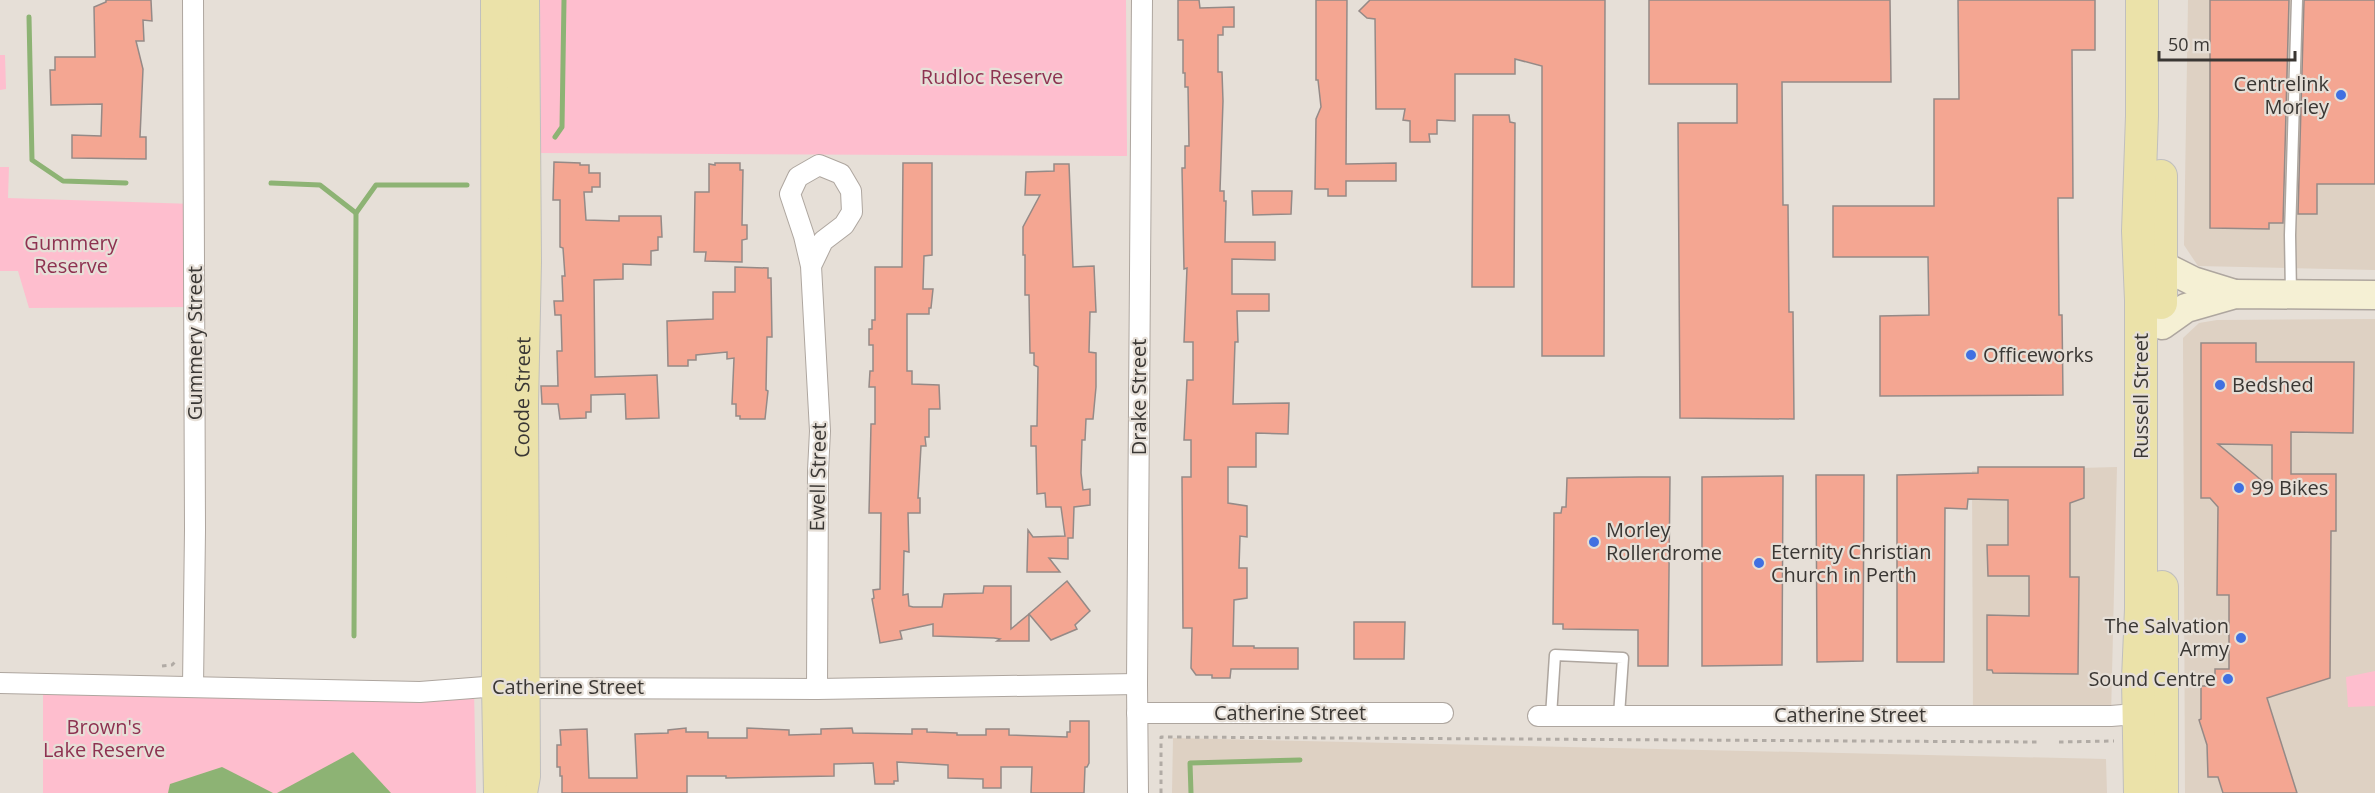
<svg xmlns="http://www.w3.org/2000/svg" width="2375" height="793" viewBox="0 0 2375 793" font-family="'Open Sans',sans-serif">
<rect width="100%" height="100%" fill="#e6dfd7"/>
<!-- built -->
<g fill="#ded1c3">
<polygon points="2188,0 2375,0 2375,270 2198,266 2184,245"/>
<polygon points="2375,319 2375,793 2185,793 2183,338 2199,323 2217,320"/>
<polygon points="2117,467 2111,716 1973,715 1972,471"/>
<polygon points="1173,738 2106,759 2107,793 1172,793"/>
</g>
<!-- green -->
<g fill="#febece">
<polygon points="540,0 1126,0 1127,156 541,153"/>
<polygon points="0,55 5,55 6,89 0,90"/>
<polygon points="0,167 9,167 8,198 194,204 195,307 29,308 18,271 0,271"/>
<polygon points="2375,671 2375,706 2348,707 2346,677"/>
<polygon points="43,683 474,688 476,793 43,793"/>
</g>
<!-- water -->
<g fill="#8db374">
<polygon points="353,752 391,793 277,793"/>
<polygon points="222,767 273,793 168,793 170,784"/>
</g>
<g fill="none" stroke-linecap="round" stroke-linejoin="round">
<!-- stream -->
<g stroke="#8db374" stroke-width="5">
<polyline points="29,17 32,160 63,181 126,183"/>
<polyline points="555,137 562,127 564,0"/>
<polyline points="271,183 320,185 356,213"/>
<polyline points="354,636 356,213 376,185 467,185"/>
<polyline points="1191,793 1190,763 1300,760"/>
</g>
</g>
<!-- building -->
<g fill="#f4a692" stroke="#958a87" stroke-width="1.5" fill-rule="evenodd">
<polygon points="106,0 151,0 152,21 143,20 144,41 136,41 143,69 140,137 146,137 146,159 72,158 72,135 101,136 102,104 51,105 50,70 55,70 55,57 95,57 94,7 106,2"/>
<polygon points="1178,0 1199,0 1200,8 1234,7 1234,27 1223,27 1223,35 1218,35 1218,72 1222,72 1223,101 1220,191 1224,191 1224,201 1226,201 1225,242 1275,242 1275,260 1232,259 1232,294 1269,294 1269,311 1237,311 1238,342 1235,342 1233,404 1289,403 1288,434 1256,433 1256,467 1228,467 1228,503 1247,506 1247,537 1240,536 1239,568 1247,568 1247,598 1234,600 1233,646 1254,646 1254,648 1298,648 1298,669 1231,669 1230,678 1212,678 1212,675 1196,675 1191,668 1192,628 1183,628 1182,477 1191,477 1191,440 1184,440 1187,380 1193,380 1193,342 1184,342 1187,268 1184,269 1182,168 1185,168 1185,146 1189,146 1188,87 1185,87 1185,73 1183,73 1183,40 1178,40"/>
<polygon points="1316,0 1347,0 1346,164 1396,163 1396,181 1346,181 1346,196 1328,196 1328,189 1315,189 1316,119 1321,107 1318,80 1316,80"/>
<polygon points="1370,0 1605,0 1604,356 1542,356 1542,66 1515,59 1515,74 1455,74 1455,121 1437,120 1437,134 1429,134 1430,142 1410,142 1410,121 1403,120 1405,109 1376,109 1375,19 1367,18 1359,11"/>
<polygon points="1649,0 1890,0 1891,82 1782,82 1783,205 1788,205 1789,312 1793,312 1794,419 1680,418 1678,123 1737,123 1737,84 1649,84"/>
<polygon points="1958,0 2095,0 2095,50 2072,50 2073,198 2058,198 2059,315 2062,315 2063,395 1880,396 1880,316 1929,315 1928,257 1833,257 1833,206 1934,206 1934,99 1959,99"/>
<polygon points="2210,0 2289,0 2283,223 2269,223 2269,229 2210,228"/>
<polygon points="2304,0 2375,0 2375,184 2317,184 2317,214 2298,214"/>
<polygon points="1473,115 1509,115 1510,122 1515,123 1514,287 1472,287"/>
<polygon points="554,162 580,163 580,165 589,165 589,173 600,173 600,187 592,187 592,192 584,192 586,220 619,221 619,216 661,216 662,237 658,237 658,250 651,251 651,265 623,264 623,279 594,280 595,377 657,375 659,418 626,419 625,394 591,395 591,412 586,412 586,418 560,419 558,404 542,404 541,386 558,386 557,351 562,351 561,315 555,315 554,301 563,301 562,276 565,276 563,248 560,247 560,200 553,200"/>
<polygon points="715,163 740,163 740,170 743,170 742,225 747,225 747,239 742,240 742,262 705,261 706,252 694,252 695,192 709,192 709,164 715,165"/>
<polygon points="903,163 932,163 932,255 924,256 923,289 933,289 931,308 929,308 929,314 907,314 907,371 912,371 912,384 939,385 940,409 929,409 929,437 925,437 926,446 921,446 918,498 920,498 920,513 908,513 909,552 904,551 903,595 908,594 909,606 913,607 942,607 944,594 983,593 984,586 1011,586 1011,629 1029,614 1029,641 997,641 1000,639 994,638 933,636 933,624 900,631 902,639 880,643 879,637 872,599 874,598 873,590 880,589 881,513 869,513 871,424 875,424 875,387 869,387 870,371 873,371 873,345 869,345 869,329 872,329 872,320 875,320 875,267 902,267"/>
<polygon points="1054,164 1069,164 1073,267 1094,266 1096,312 1090,312 1089,352 1096,353 1096,387 1093,419 1086,419 1085,440 1082,440 1081,473 1083,490 1090,489 1090,505 1074,507 1073,538 1068,538 1068,559 1049,558 1060,572 1027,572 1028,530 1033,537 1065,536 1061,507 1046,507 1045,493 1037,494 1036,446 1031,446 1031,426 1037,426 1038,367 1034,365 1034,353 1030,353 1029,295 1025,295 1025,255 1023,255 1023,227 1040,195 1025,195 1026,172 1054,171"/>
<polygon points="1252,191 1292,191 1291,214 1253,215"/>
<polygon points="735,267 768,268 768,278 771,278 772,337 767,337 766,390 768,391 765,419 740,419 740,416 736,416 736,404 732,404 734,358 727,359 727,352 696,355 696,360 688,360 688,366 668,366 667,321 713,319 713,292 735,292"/>
<path d="M2201,343H2256V362H2354L2353,433L2291,432V474H2336V531H2331L2330,678L2267,698L2297,793H2223L2218,777H2208L2207,745L2199,720L2201,719V686H2215V669H2229V595H2217L2218,507L2210,498H2201ZM2218,444L2272,445V489Z"/>
<polygon points="1978,467 2084,467 2084,498 2070,503 2070,577 2079,577 2078,674 1993,673 1992,670 1987,670 1987,615 2029,616 2029,576 1988,576 1987,545 2008,545 2008,500 1968,499 1967,509 1945,508 1944,662 1897,662 1897,475 1978,473"/>
<polygon points="1816,475 1864,475 1863,661 1817,662"/>
<polygon points="1783,476 1782,665 1702,666 1702,477"/>
<polygon points="1639,477 1670,477 1668,666 1638,666 1638,630 1563,629 1563,624 1553,624 1554,513 1561,513 1562,507 1566,507 1567,478"/>
<polygon points="1067,581 1090,611 1075,625 1077,629 1051,640 1029,614"/>
<polygon points="1354,622 1405,622 1404,659 1354,659"/>
<polygon points="1070,721 1089,721 1089,763 1087,767 1085,767 1084,793 1031,793 1032,767 1001,767 1001,788 983,788 983,779 948,778 948,765 897,762 898,781 894,781 894,784 875,784 873,763 834,764 834,776 726,778 726,776 687,776 687,793 562,793 562,776 560,776 560,767 557,767 557,745 561,745 560,730 587,729 589,778 637,778 635,734 668,733 668,730 686,728 686,732 708,732 708,738 747,738 747,728 789,730 789,735 821,734 821,729 852,728 853,733 912,734 912,729 927,729 927,732 957,733 957,735 986,735 986,729 1009,729 1009,735 1067,737 1067,732 1070,732"/>
</g>
<g fill="none" stroke-linecap="round" stroke-linejoin="round">
<defs>
<g id="lane">
<polyline points="2291,294 2290,235 2297,0"/>
<polyline points="1551,716 1555,655 1623,658 1619,715"/>
</g>
<g id="street">
<polyline points="811,266 823,241 844,225 852,212 851,191 841,174 819,165 798,177 790,194 804,236 811,266 820,431 818,471 817,689"/>
<polyline points="0,683 420,692 498,686 524,688 817,689 1137,684"/>
<polyline points="193,686 195,530 193,0"/>
<polyline points="1137,713 1443,713"/>
<polyline points="1538,716 2111,716 2148,713"/>
<polyline points="1138,793 1137,684 1142,0"/>
</g>
<g id="secondary">
<polyline points="2161,265 2193,281 2235,294"/>
<polyline points="2162,325 2186,308 2235,294 2375,295"/>
</g>
<g id="primary">
<polyline points="497,0 498,686 500,793"/>
<polyline points="2161,176 2161,303"/>
<polyline points="2162,587 2162,793"/>
<path id="s1" d="M521,793L524,776L522,404L525,262L523,0"/>
<polyline points="2140,793 2138,679 2141,609 2141,300 2138,231 2142,116 2142,0"/>
</g>
</defs>
<!-- lane casing -->
<use href="#lane" stroke="#aea69f" stroke-width="13"/>
<!-- street casing -->
<use href="#street" stroke="#aea69f" stroke-width="22"/>
<!-- secondary casing -->
<use href="#secondary" stroke="#aea69f" stroke-width="31"/>
<!-- primary casing -->
<use href="#primary" stroke="#c0bfbe" stroke-width="34"/>
<!-- path -->
<g stroke="#b1aba5" stroke-width="3" stroke-dasharray="4.5 4.5" stroke-linecap="butt">
<polyline points="162,666 172,665 175,662"/>
<polyline points="2059,742 2114,741"/>
<polyline points="1161,793 1161,737 2037,742"/>
</g>
<!-- lane -->
<use href="#lane" stroke="#fff" stroke-width="10"/>
<!-- street -->
<use href="#street" stroke="#fff" stroke-width="20"/>
<!-- secondary -->
<use href="#secondary" stroke="#f5f0d4" stroke-width="28"/>
<!-- primary -->
<use href="#primary" stroke="#ebe2a9" stroke-width="32"/>
</g>
<!-- markers -->
<g fill="#4070e1" stroke="#e6dfd7" stroke-width="2">
<circle cx="2341" cy="95" r="6"/>
<circle cx="1971" cy="355" r="6"/>
<circle cx="2220" cy="385" r="6"/>
<circle cx="2239" cy="488" r="6"/>
<circle cx="1594" cy="542" r="6"/>
<circle cx="1759" cy="563" r="6"/>
<circle cx="2241" cy="638" r="6"/>
<circle cx="2228" cy="679" r="6"/>
</g>
<g text-anchor="middle" stroke-width="4.5" stroke-linejoin="round" paint-order="stroke">
<!-- park labels -->
<g font-size="20" fill="#8e3251" stroke="#e6dfd7">
<text x="992" y="84">Rudloc Reserve</text>
<text x="71" y="250">Gummery<tspan x="71" dy="23">Reserve</tspan></text>
<text x="104" y="734">Brown's<tspan x="104" dy="23">Lake Reserve</tspan></text>
</g>
<!-- poi labels -->
<g font-size="20" fill="#3a3734" stroke="#e6dfd7" text-anchor="start">
<text x="2329" y="91" text-anchor="end">Centrelink<tspan x="2329" dy="23">Morley</tspan></text>
<text x="1983" y="362">Officeworks</text>
<text x="2232" y="392">Bedshed</text>
<text x="2251" y="495">99 Bikes</text>
<text x="1606" y="537">Morley<tspan x="1606" dy="23">Rollerdrome</tspan></text>
<text x="1771" y="559">Eternity Christian<tspan x="1771" dy="23">Church in Perth</tspan></text>
<text x="2229" y="633" text-anchor="end">The Salvation<tspan x="2229" dy="23">Army</tspan></text>
<text x="2216" y="686" text-anchor="end">Sound Centre</text>
</g>
<!-- street labels -->
<g font-size="20" fill="#3a3734" stroke="#e6dfd7">
<text transform="translate(195 343) rotate(-90)" y="7">Gummery Street</text>
<text transform="translate(2141 396) rotate(-90)" y="7">Russell Street</text>
<text dy="7" stroke="none"><textPath href="#s1" startOffset="396">Coode Street</textPath></text>
<text transform="translate(1139 397) rotate(-90)" y="7">Drake Street</text>
<text transform="translate(818 477) rotate(-89)" y="7">Ewell Street</text>
<text x="568" y="694">Catherine Street</text>
<text x="1290" y="720">Catherine Street</text>
<text x="1850" y="722">Catherine Street</text>
</g>
</g>
<!-- scale -->
<path d="M2159 51v9h136v-9" fill="none" stroke="#3a3734" stroke-width="3"/>
<text x="2168" y="51" font-size="18" fill="#3a3734" stroke="#e6dfd7" stroke-width="4.5" paint-order="stroke">50 m</text>
</svg>
